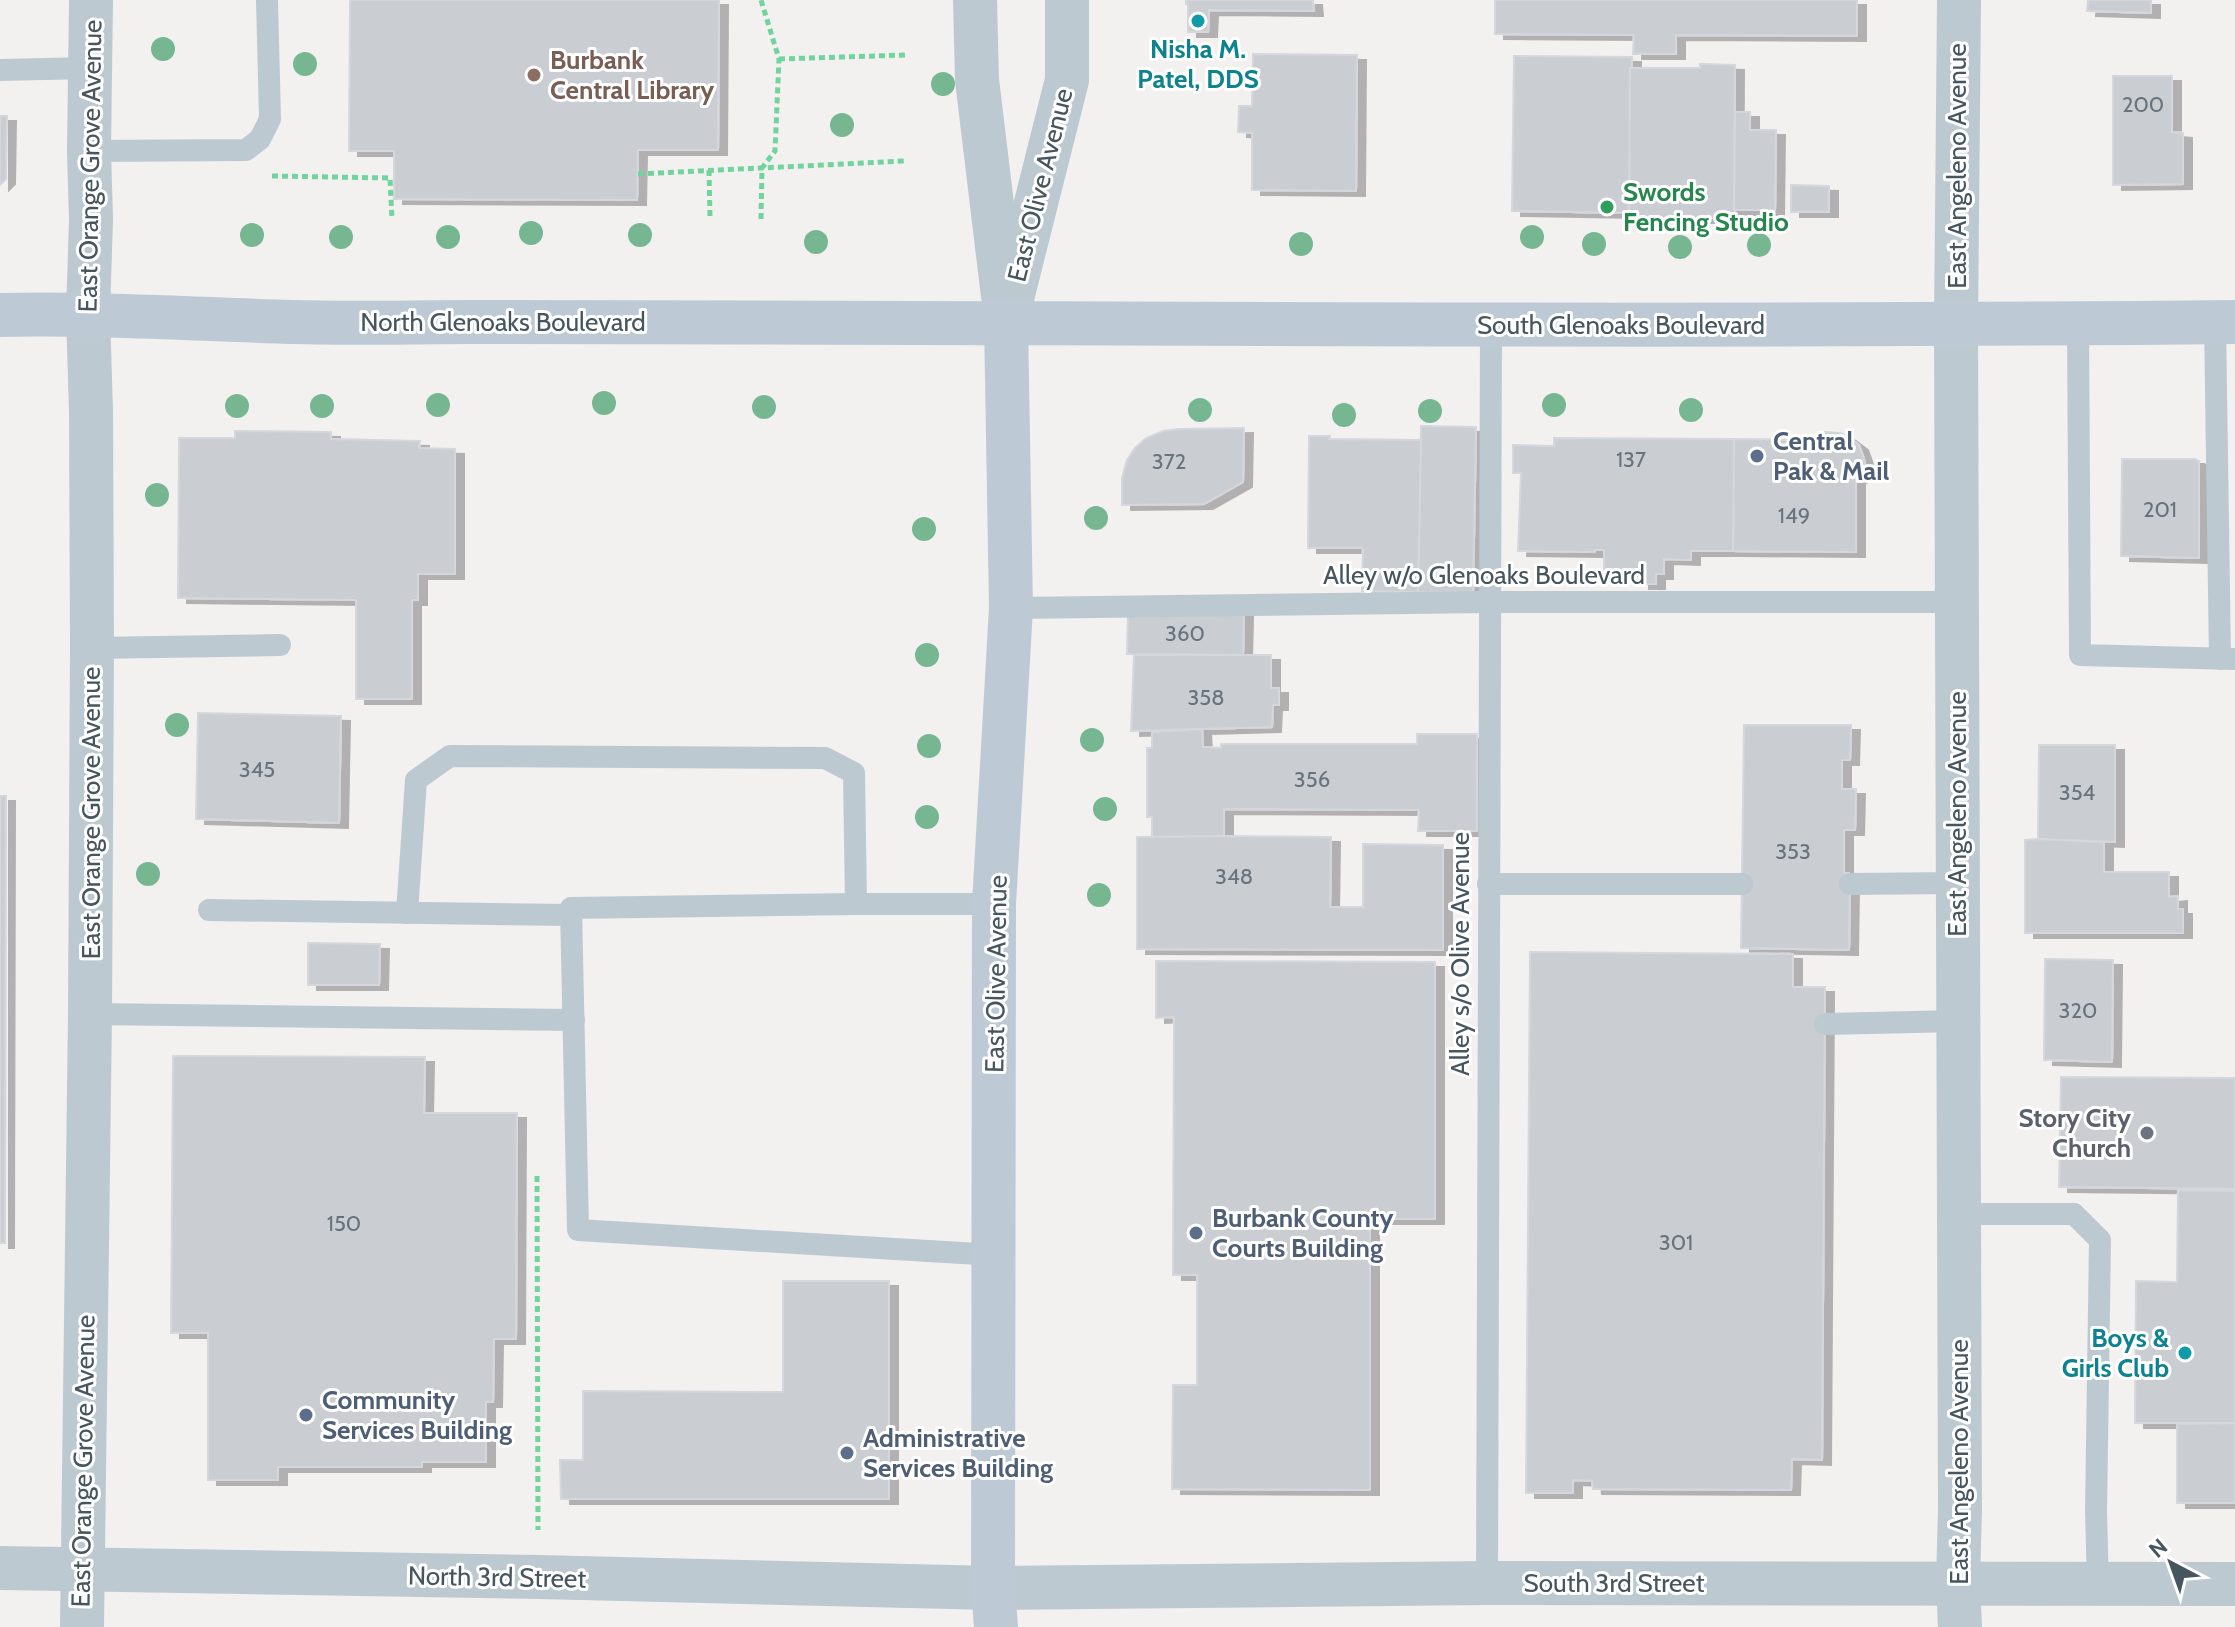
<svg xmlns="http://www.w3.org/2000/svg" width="2235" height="1627" viewBox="0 0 2235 1627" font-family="Cabin,sans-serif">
<defs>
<filter id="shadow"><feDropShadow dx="9" dy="5" stdDeviation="0" flood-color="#0004"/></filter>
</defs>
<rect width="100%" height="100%" fill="#f3f0f0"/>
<!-- building -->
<g fill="#caced3" stroke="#d4d7dc" stroke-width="2" filter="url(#shadow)">
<polygon points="350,0 719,0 718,150 638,150 637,200 394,199 394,151 349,151"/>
<polygon points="1186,0 1313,0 1314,11 1209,10 1208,32 1188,32 1188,4 1186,4"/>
<polygon points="1495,0 1857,0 1857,36 1676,35 1676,54 1633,54 1634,35 1495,34"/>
<polygon points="2088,0 2151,0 2151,13 2087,11"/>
<polygon points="1253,54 1357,55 1356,191 1252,190 1252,133 1238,132 1239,106 1252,106"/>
<polygon points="1514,56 1632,57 1629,213 1512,211"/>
<polygon points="1700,64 1735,65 1734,218 1629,218 1630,68 1700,68"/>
<polygon points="2113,76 2172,76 2172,132 2183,133 2183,184 2113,185"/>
<polygon points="1735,112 1750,112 1750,130 1776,130 1775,210 1734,210"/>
<polygon points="0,116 7,116 6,179 0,185"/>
<polygon points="1791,185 1829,186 1829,212 1791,212"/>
<polygon points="1421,426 1476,427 1473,593 1418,592"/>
<polygon points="1244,428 1243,482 1204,504 1122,505 1122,478 1127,460 1135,448 1146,438 1163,431 1178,429"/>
<polygon points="235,431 331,432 331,439 420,441 419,448 455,449 455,574 418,574 418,600 412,600 412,699 356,699 356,600 178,598 179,438 235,438"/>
<polygon points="1825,432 1840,433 1847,436 1859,445 1863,456 1865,463 1862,475 1856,479 1856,552 1733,551 1734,439 1813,440 1816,436"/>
<polygon points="1309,436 1330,436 1329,439 1421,440 1418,592 1362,591 1363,548 1308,548"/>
<polygon points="1554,438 1734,439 1733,551 1691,551 1691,560 1664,559 1664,574 1656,574 1656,584 1640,584 1640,571 1604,571 1604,550 1595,550 1595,552 1518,551 1521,473 1513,473 1513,445 1554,446"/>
<polygon points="2122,459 2195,459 2199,461 2199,558 2121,556"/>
<polygon points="1128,611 1244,612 1243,655 1127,654"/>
<polygon points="1134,655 1271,655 1271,688 1279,688 1279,705 1273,705 1272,727 1131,731"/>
<polygon points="198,713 341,716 339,823 196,819"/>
<polygon points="1744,725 1851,725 1850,760 1842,760 1842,789 1856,789 1855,830 1844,830 1844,873 1849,873 1850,884 1849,950 1741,948"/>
<polygon points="1202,729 1203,747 1221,748 1221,744 1417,744 1417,734 1477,734 1477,831 1418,831 1419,810 1224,809 1224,836 1152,837 1152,817 1147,817 1147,748 1152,748 1152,732"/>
<polygon points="2039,745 2115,745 2115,842 2038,839"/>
<polygon points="0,796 6,796 5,1243 0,1243"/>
<polygon points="1224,836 1331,837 1330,907 1363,907 1363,844 1443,845 1443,950 1137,949 1137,837"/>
<polygon points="2038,839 2104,842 2104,872 2169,872 2169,897 2178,896 2178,909 2183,909 2183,933 2025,933 2025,840"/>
<polygon points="308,943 380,944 379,985 308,985"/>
<polygon points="1530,952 1793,954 1793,987 1825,987 1822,1460 1792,1459 1791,1490 1593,1489 1592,1481 1573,1480 1573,1493 1526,1493"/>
<polygon points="2045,959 2113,960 2112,1062 2044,1060"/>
<polygon points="1156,961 1435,962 1435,1219 1370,1219 1370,1490 1172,1489 1173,1385 1197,1385 1197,1275 1173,1275 1174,1017 1156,1018"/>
<polygon points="173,1056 425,1057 424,1113 517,1113 516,1339 494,1339 493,1402 486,1402 486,1462 422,1462 422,1467 278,1467 278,1480 208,1480 208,1333 171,1333"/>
<polygon points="2061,1077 2235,1078 2235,1189 2059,1187"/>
<polygon points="2178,1190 2235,1191 2235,1423 2135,1423 2136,1281 2177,1282"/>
<polygon points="783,1281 889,1281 889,1499 561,1499 560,1460 583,1460 583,1391 783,1392"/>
<polygon points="2235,1423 2235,1503 2177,1503 2177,1424"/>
</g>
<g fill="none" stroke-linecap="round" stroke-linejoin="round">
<!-- path -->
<g stroke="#71d49e" stroke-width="5" stroke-dasharray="6 4" stroke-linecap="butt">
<polyline points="779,59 905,55"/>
<polyline points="709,170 710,218"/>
<polyline points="638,174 904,161"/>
<polyline points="272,176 390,178 392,219"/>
<polyline points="761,219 762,168 775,151 779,59 761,0"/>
<polyline points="537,1176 538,1530"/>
</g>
<!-- service -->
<g stroke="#bdc9d0" stroke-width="22">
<polyline points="0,70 90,68"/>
<polyline points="89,151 246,150 260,139 270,119 267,0"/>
<polyline points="2215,322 2220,659"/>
<polyline points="2078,324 2080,655 2235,659"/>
<polyline points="1011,608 1489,602 1957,602"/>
<polyline points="92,648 280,645"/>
<polyline points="1488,884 1742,884"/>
<polyline points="1850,884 1958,883"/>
<polyline points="994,904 856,904 571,908 578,1230 995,1255"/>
<polyline points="209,910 571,915"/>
<polyline points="407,913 416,780 450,756 825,758 854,773 856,904"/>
<polyline points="90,1014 574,1020"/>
<polyline points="1825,1024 1958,1021"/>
<polyline points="1959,1214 2074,1214 2100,1240 2096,1512 2098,1583"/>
<polyline points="1487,1583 1491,325"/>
</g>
<!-- minor -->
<g stroke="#bdc9d0" stroke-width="44">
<polyline points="1956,326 1959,0"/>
<polyline points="0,1568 539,1577 993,1588 1487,1583 2235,1584"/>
</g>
<!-- tertiary -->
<g stroke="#bdc9d0" stroke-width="44">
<polyline points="975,0 977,80 1003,296"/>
<polyline points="1006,322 1067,80 1067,0"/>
<polyline points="1956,326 1960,1510 1958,1583 1960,1627"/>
<polyline points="82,1627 90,1014 92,648 91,412 88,314 91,219 89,151 91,0"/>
</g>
<!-- secondary -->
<g stroke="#bdcad5" stroke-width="44">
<path d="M0,315C98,313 194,319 292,322C352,324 412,322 472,322C1059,322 1647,328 2235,322"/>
<polyline points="996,1627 993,1588 994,904 1011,608 1006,322"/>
</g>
</g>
<!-- trees -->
<g fill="#76b792">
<circle cx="163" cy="49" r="12"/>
<circle cx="305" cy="64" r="12"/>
<circle cx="943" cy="84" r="12"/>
<circle cx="842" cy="125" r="12"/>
<circle cx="531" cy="233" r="12"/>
<circle cx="252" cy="235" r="12"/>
<circle cx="640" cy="235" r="12"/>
<circle cx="341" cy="237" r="12"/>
<circle cx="448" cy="237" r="12"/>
<circle cx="1532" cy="237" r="12"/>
<circle cx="816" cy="242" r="12"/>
<circle cx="1301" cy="244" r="12"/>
<circle cx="1594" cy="244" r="12"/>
<circle cx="1759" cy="245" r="12"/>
<circle cx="1680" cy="247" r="12"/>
<circle cx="604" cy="403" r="12"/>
<circle cx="438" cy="405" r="12"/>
<circle cx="1554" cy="405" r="12"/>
<circle cx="237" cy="406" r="12"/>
<circle cx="322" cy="406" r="12"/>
<circle cx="764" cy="407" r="12"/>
<circle cx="1200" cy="410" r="12"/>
<circle cx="1691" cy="410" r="12"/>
<circle cx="1430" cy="411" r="12"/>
<circle cx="1344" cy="415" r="12"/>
<circle cx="157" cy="495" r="12"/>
<circle cx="1096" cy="518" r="12"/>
<circle cx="924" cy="529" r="12"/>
<circle cx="927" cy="655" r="12"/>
<circle cx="177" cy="725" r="12"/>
<circle cx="1092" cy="740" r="12"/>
<circle cx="929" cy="746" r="12"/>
<circle cx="1105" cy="809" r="12"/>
<circle cx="927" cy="817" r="12"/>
<circle cx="148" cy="874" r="12"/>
<circle cx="1099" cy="895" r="12"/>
</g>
<!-- markers -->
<g fill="#0f9aa8" stroke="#fff" stroke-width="3">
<circle cx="1198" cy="21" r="8"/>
<circle cx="2185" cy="1353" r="8"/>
</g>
<circle fill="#8d6e63" stroke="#fff" stroke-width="3" cx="534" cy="75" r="8"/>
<circle fill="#2e9e5b" stroke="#fff" stroke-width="3" cx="1607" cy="207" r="8"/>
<g fill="#5c6f8a" stroke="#fff" stroke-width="3">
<circle cx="1757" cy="456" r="8"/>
<circle cx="1196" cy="1233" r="8"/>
<circle cx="306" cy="1415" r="8"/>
<circle cx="847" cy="1453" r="8"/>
</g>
<circle fill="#6b7280" stroke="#fff" stroke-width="3" cx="2147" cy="1133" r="8"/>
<g text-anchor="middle" stroke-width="6" stroke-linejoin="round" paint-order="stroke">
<!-- number labels -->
<g font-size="22" fill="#68737c">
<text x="2143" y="112">200</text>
<text x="1631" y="467">137</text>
<text x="1169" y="469">372</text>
<text x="2160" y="517">201</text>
<text x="1794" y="523">149</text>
<text x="1185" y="641">360</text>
<text x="1206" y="705">358</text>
<text x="257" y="777">345</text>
<text x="1312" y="787">356</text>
<text x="2077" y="800">354</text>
<text x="1793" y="859">353</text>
<text x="1234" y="884">348</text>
<text x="2078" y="1018">320</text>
<text x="344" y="1231">150</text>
<text x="1676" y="1250">301</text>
</g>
<!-- culture labels -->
<g font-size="26" font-weight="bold" fill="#0d838f" stroke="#fff">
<text x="1198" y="58">Nisha M.<tspan x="1198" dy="30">Patel, DDS</tspan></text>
<text x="2169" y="1347" text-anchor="end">Boys &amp;<tspan x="2169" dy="30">Girls Club</tspan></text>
</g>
<!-- education labels -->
<g font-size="26" font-weight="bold" fill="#785e54" stroke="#fff" text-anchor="start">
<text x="550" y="69">Burbank<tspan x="550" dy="30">Central Library</tspan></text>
</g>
<!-- street labels -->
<g font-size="26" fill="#47555f" stroke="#fff">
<text transform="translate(90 166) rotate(-89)" y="9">East Orange Grove Avenue</text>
<text transform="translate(1957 166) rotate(-90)" y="9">East Angeleno Avenue</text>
<text transform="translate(1040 185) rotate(-76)" y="9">East Olive Avenue</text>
<text x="503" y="331">North Glenoaks Boulevard</text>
<text x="1621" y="334">South Glenoaks Boulevard</text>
<text x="1484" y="584">Alley w/o Glenoaks Boulevard</text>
<text transform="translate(91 813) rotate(-90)" y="9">East Orange Grove Avenue</text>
<text transform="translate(1957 814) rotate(-90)" y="9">East Angeleno Avenue</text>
<text transform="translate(1460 954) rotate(-90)" y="9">Alley s/o Olive Avenue</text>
<text transform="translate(996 974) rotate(-89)" y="9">East Olive Avenue</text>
<text transform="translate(83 1461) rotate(-89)" y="9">East Orange Grove Avenue</text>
<text transform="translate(1959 1462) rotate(-90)" y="9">East Angeleno Avenue</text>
<text transform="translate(497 1577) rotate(1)" y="9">North 3rd Street</text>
<text x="1614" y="1592">South 3rd Street</text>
</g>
<!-- leisure labels -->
<g font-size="26" font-weight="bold" fill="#27864d" stroke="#fff" text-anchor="start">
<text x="1623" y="201">Swords<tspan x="1623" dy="30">Fencing Studio</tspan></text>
</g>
<!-- service labels -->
<g font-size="26" font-weight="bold" fill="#4e5e75" stroke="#fff" text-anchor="start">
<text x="1773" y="450">Central<tspan x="1773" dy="30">Pak &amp; Mail</tspan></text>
<text x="1212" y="1227">Burbank County<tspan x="1212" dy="30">Courts Building</tspan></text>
<text x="322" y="1409">Community<tspan x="322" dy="30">Services Building</tspan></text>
<text x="863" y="1447">Administrative<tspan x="863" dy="30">Services Building</tspan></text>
</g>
<!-- worship labels -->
<g font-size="26" font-weight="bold" fill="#5b616d" stroke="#fff" text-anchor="end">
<text x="2131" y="1127">Story City<tspan x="2131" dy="30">Church</tspan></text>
</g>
</g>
<!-- north arrow -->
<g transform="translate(2171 1563) rotate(319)" stroke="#ffffff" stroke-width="6" paint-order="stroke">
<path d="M0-6L14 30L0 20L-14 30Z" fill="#47555f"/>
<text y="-12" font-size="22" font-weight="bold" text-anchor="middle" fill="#47555f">N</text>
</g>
</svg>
